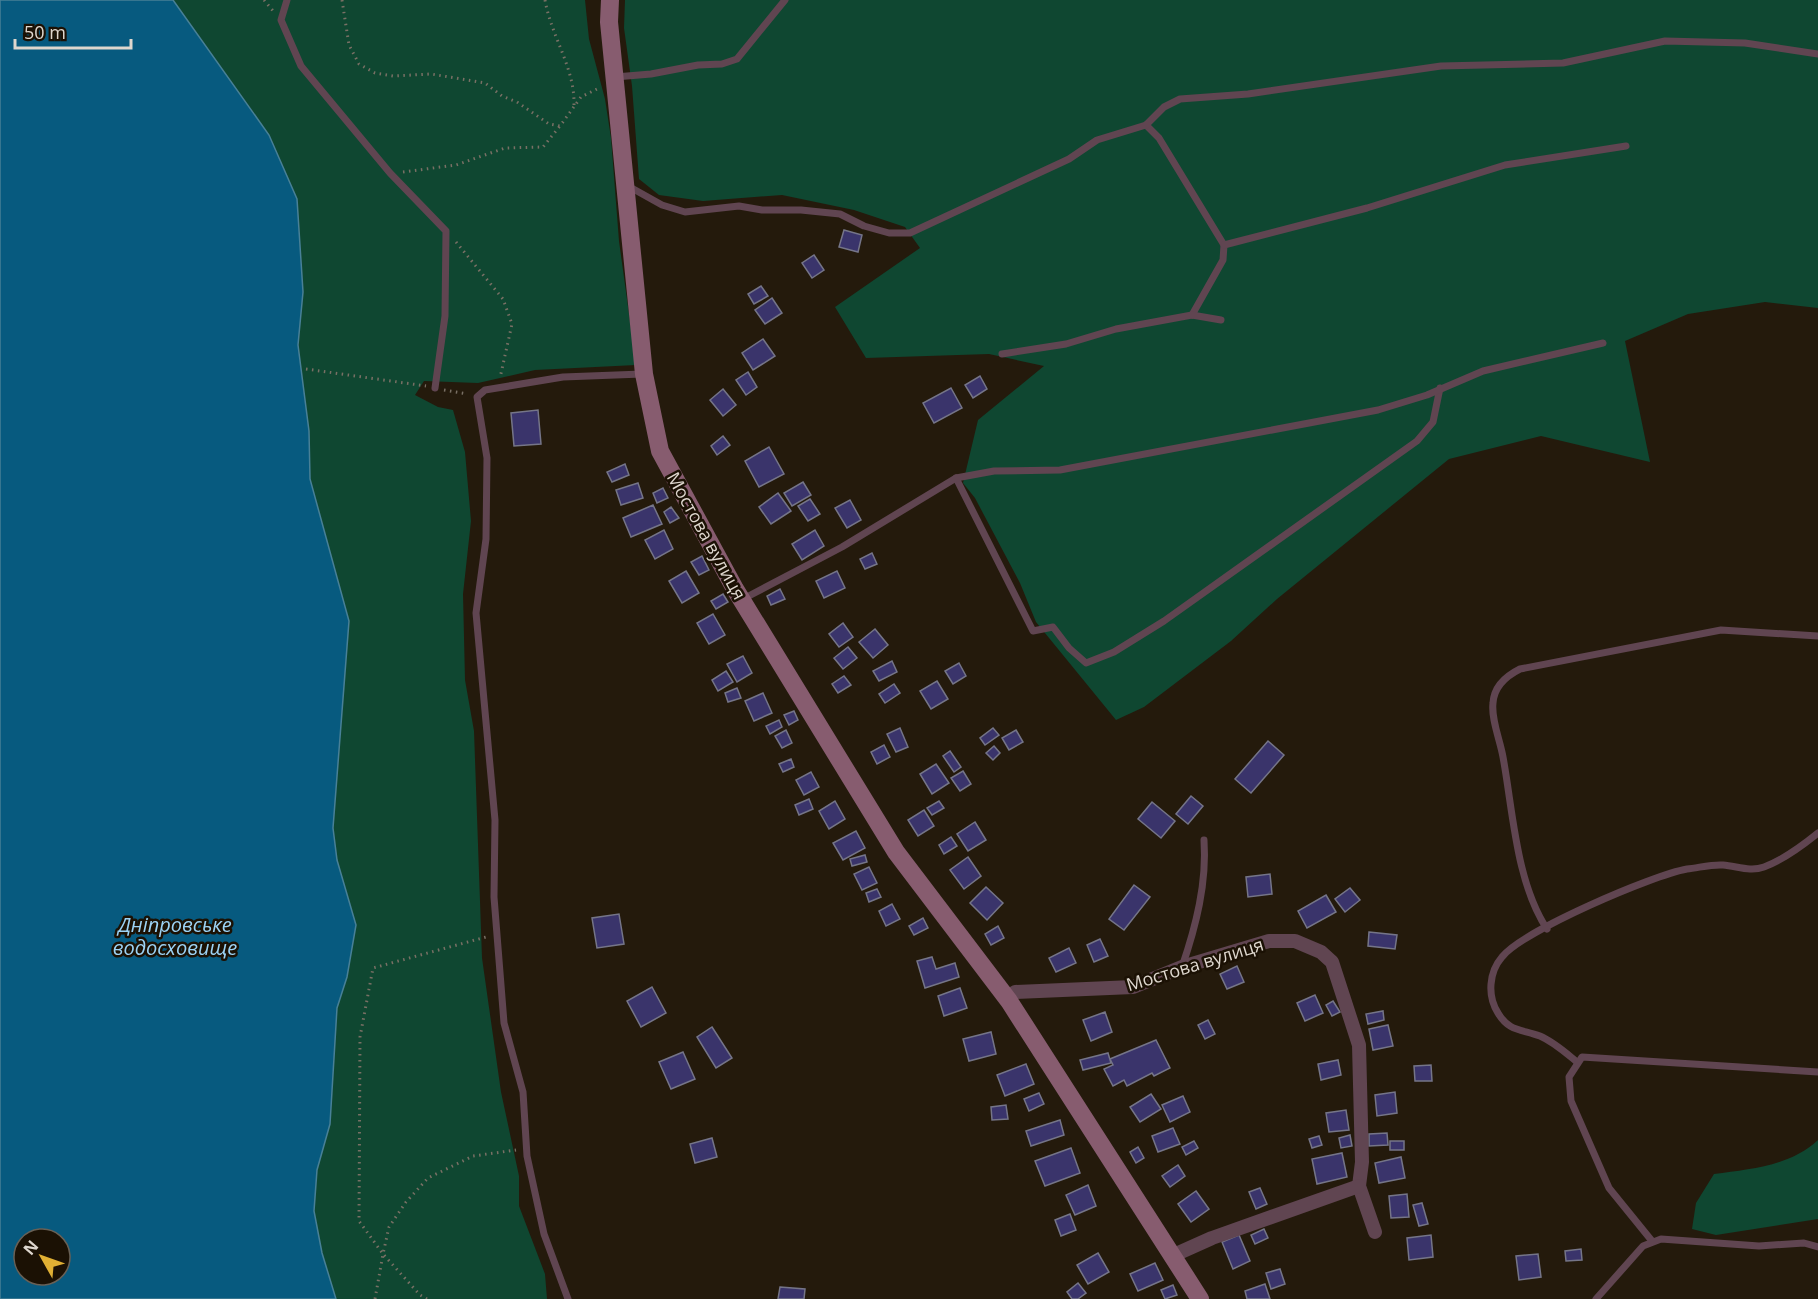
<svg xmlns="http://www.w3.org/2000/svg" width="1818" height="1299" viewBox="0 0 1818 1299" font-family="'Open Sans',sans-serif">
<rect width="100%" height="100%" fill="#241a0c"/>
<!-- green -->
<g fill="#0f4731">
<polygon points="173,0 585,0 589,39 605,99 611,138 619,241 636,365 535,370 478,383 424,381 415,395 438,407 453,410 465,452 471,521 463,594 465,680 474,731 482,958 501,1092 519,1176 519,1206 545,1274 547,1299 336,1299 322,1253 314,1211 317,1170 330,1124 337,1008 356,925 337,860 333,828 349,621 310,479 309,431 298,345 303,292 297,199 227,77"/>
<polygon points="625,0 1818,0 1818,308 1765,302 1688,314 1625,341 1650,462 1541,436 1449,459 1277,599 1231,641 1144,707 1116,720 1036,622 1020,583 975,498 963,483 978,420 1044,366 989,354 866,358 835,307 920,248 905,227 854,210 782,195 703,201 659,195 639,179 632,86 624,28"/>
<path d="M1818,1140V1219L1716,1235L1692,1229L1696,1203L1714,1174C1751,1169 1790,1166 1818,1140Z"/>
</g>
<!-- water -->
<path fill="#075a7f" stroke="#488097" stroke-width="1.5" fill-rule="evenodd" d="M0,0H173L269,135L297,199L303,292L298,345L309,431L310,479L349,621L333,828L337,860L356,925L347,977L337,1008L330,1124L317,1170L314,1211L322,1253L336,1299H0ZM24,1239H60V1275H24Z"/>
<!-- building -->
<g fill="#3a346b" stroke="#757588" stroke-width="1.5">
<polygon points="844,230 862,235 858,252 839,247"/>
<polygon points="814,255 824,270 812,278 802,263"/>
<polygon points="761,286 768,296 754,304 748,294"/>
<polygon points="772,298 782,313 765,324 755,310"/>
<polygon points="763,339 775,356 753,370 742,353"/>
<polygon points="748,372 757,387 746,395 736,380"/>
<polygon points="980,376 987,389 973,398 965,385"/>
<polygon points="951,388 962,408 934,423 923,403"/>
<polygon points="723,389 736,405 723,416 710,400"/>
<polygon points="538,410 541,444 514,446 511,413"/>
<polygon points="723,436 730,445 717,455 711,446"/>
<polygon points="769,447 784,474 759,487 745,461"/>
<polygon points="625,464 629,475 612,482 607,472"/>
<polygon points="803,482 811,495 792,506 784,493"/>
<polygon points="638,483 643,498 621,505 616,490"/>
<polygon points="663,488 668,498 657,503 653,493"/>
<polygon points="778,493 791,511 771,524 759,507"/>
<polygon points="810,499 820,514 808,521 798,506"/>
<polygon points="850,500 861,520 847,528 835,508"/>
<polygon points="653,505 662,524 631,537 623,518"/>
<polygon points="671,507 679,518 670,523 664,512"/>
<polygon points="664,530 673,549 655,559 645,540"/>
<polygon points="815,530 824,546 802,560 792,544"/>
<polygon points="872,553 877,564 865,569 860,559"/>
<polygon points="702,556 709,570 699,575 691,562"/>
<polygon points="686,571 699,593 682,603 669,581"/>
<polygon points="837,571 845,588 824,598 816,581"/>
<polygon points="780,589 785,599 771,605 767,596"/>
<polygon points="723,594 728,602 716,609 711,601"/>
<polygon points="713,614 725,635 709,644 697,623"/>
<polygon points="843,623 853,637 839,647 829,634"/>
<polygon points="875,629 888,645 873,658 859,642"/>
<polygon points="848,647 857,658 843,669 834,658"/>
<polygon points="743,656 752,673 737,682 727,664"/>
<polygon points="892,661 897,672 879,681 873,671"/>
<polygon points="959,663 966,676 953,684 945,671"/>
<polygon points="726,671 733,682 718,691 712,680"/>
<polygon points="844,676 851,685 838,693 832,684"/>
<polygon points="937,681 948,699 931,709 920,691"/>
<polygon points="894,684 900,693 885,703 879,694"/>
<polygon points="737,688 741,698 728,702 725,693"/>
<polygon points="763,693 772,713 754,721 745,701"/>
<polygon points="794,711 798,720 789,725 784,715"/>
<polygon points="779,720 782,727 770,734 766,726"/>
<polygon points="900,728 908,747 896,752 887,734"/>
<polygon points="993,728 999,735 985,745 980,738"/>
<polygon points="786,730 792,743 782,748 775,736"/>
<polygon points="1016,730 1023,742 1009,750 1002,738"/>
<polygon points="1268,741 1284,755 1251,793 1235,779"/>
<polygon points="884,745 890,757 877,764 871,752"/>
<polygon points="994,746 1000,753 993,760 986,753"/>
<polygon points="950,751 961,767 954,772 943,756"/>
<polygon points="791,759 794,767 783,772 779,764"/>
<polygon points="936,764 949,783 932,794 920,774"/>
<polygon points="963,771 971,784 960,791 951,778"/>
<polygon points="811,772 819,787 804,795 796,780"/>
<polygon points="1191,796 1203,806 1188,824 1176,814"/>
<polygon points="809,799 813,809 799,815 795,805"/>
<polygon points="835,801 845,819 829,829 819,811"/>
<polygon points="939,801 944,808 932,815 927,808"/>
<polygon points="1152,802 1175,821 1161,838 1138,819"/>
<polygon points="924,810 934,826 918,836 908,820"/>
<polygon points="975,822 986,840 968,851 957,834"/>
<polygon points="856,831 865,848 843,860 833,843"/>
<polygon points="951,837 957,846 944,854 939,845"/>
<polygon points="865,855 867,862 852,866 850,859"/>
<polygon points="968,857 981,876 964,889 950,870"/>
<polygon points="869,867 877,883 862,890 854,874"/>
<polygon points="1270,874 1272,894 1248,897 1246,877"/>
<polygon points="1134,885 1150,897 1124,930 1109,919"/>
<polygon points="986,887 1003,903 987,920 970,903"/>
<polygon points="1350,888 1360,900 1345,912 1335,899"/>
<polygon points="877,889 881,897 869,902 866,893"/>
<polygon points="1326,895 1336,912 1307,928 1298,911"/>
<polygon points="892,904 900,919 886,926 879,911"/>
<polygon points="619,914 624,944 597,948 592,918"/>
<polygon points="923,918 928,928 914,935 909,926"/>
<polygon points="998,926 1004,938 991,945 985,934"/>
<polygon points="1369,932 1397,935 1395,949 1368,946"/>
<polygon points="1100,939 1108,956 1094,962 1087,945"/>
<polygon points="1069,948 1076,963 1056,972 1049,958"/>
<polygon points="932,957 936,969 955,963 959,977 925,988 917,961"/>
<polygon points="1237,966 1244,982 1227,989 1220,974"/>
<polygon points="652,987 666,1013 641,1027 627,1001"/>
<polygon points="960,988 967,1008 944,1016 938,996"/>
<polygon points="1315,995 1323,1013 1305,1021 1297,1003"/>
<polygon points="1333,1001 1340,1012 1332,1016 1326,1005"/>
<polygon points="1383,1011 1384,1020 1368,1024 1366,1014"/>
<polygon points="1105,1012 1112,1032 1091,1041 1083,1020"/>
<polygon points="1208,1020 1215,1034 1205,1039 1198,1025"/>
<polygon points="1388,1025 1393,1046 1373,1050 1369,1029"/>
<polygon points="712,1027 732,1058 716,1068 697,1037"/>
<polygon points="991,1032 996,1054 969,1061 963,1039"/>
<polygon points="1156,1040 1170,1068 1154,1076 1152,1073 1127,1086 1124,1080 1113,1086 1104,1069 1113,1065 1110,1059"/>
<polygon points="683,1052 695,1079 671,1089 659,1062"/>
<polygon points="1108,1053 1111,1063 1083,1070 1080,1060"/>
<polygon points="1338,1060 1341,1075 1321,1080 1318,1064"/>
<polygon points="1026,1064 1034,1084 1005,1096 997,1075"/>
<polygon points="1431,1065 1432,1081 1415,1081 1414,1066"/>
<polygon points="1395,1092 1397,1113 1377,1116 1375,1095"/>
<polygon points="1039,1093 1044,1104 1029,1111 1024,1099"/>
<polygon points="1151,1094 1161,1109 1140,1122 1130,1107"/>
<polygon points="1183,1096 1190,1112 1170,1122 1162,1105"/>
<polygon points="1006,1105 1008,1119 992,1120 991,1107"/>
<polygon points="1346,1110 1349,1130 1329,1132 1326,1113"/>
<polygon points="1060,1120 1064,1135 1031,1146 1026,1131"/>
<polygon points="1173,1128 1180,1144 1158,1152 1152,1136"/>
<polygon points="1387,1133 1388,1145 1369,1146 1369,1134"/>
<polygon points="1350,1135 1352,1146 1341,1148 1339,1138"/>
<polygon points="1319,1136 1322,1145 1312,1148 1309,1139"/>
<polygon points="712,1138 717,1157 695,1163 690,1144"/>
<polygon points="1194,1141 1198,1148 1186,1155 1182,1147"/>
<rect x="1390" y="1141" width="14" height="9"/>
<polygon points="1138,1147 1144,1158 1136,1163 1130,1152"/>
<polygon points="1071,1148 1080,1173 1045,1186 1035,1161"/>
<polygon points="1342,1153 1347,1177 1317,1184 1312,1159"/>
<polygon points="1401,1157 1405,1178 1379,1183 1375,1163"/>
<polygon points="1178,1165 1185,1176 1170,1187 1162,1176"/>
<polygon points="1088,1185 1096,1206 1075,1215 1066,1195"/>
<polygon points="1260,1188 1267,1204 1256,1209 1249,1192"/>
<polygon points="1196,1191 1209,1209 1191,1222 1178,1204"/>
<polygon points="1407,1194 1409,1217 1391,1218 1389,1196"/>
<polygon points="1422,1203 1428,1224 1419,1226 1413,1205"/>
<polygon points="1070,1214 1076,1230 1061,1236 1055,1220"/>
<polygon points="1264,1229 1268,1238 1255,1244 1251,1235"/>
<polygon points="1239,1235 1250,1261 1233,1269 1222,1242"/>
<polygon points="1431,1235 1433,1257 1409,1260 1407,1238"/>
<polygon points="1581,1249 1582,1260 1566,1261 1565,1251"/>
<polygon points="1098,1253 1109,1272 1088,1284 1077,1265"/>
<polygon points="1538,1254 1541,1277 1519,1280 1516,1256"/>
<polygon points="1155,1263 1163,1280 1138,1291 1130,1274"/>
<polygon points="1280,1269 1285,1284 1271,1289 1266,1273"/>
<polygon points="1078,1283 1086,1293 1078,1299 1072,1299 1067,1292"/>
<polygon points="1265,1284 1270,1299 1247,1299 1245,1291"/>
<polygon points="1173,1285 1177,1295 1165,1299 1161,1290"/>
<polygon points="780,1287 805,1289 804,1299 778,1299"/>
</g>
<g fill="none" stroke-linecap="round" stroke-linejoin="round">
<!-- path -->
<g stroke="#797065" stroke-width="3" stroke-dasharray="1.5 4.5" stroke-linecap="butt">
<polyline points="264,0 274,12"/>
<polyline points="342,0 349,45 359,64 375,73 393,76 431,74 485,83 502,96 517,102 549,124 560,126 581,97 599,88"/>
<path d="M545,0C551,36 575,68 574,105"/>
<polyline points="403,172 456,165 505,148 543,147 560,126"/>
<polyline points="456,242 503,299 512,324 500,378"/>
<polyline points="306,369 426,386"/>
<polyline points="444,390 467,394"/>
<polyline points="375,1299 383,1254 359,1221 360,1037 373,968 486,937"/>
<polyline points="427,1299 420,1295 383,1254 389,1227 406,1202 428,1178 473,1156 516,1150"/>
</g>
<!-- lane -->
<g stroke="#604551" stroke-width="7">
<polyline points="287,0 281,20 301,66 390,173 446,231 445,316 435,388"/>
<polyline points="615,77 651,74 698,65 722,64 737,59 785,0"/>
<polyline points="1146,125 1159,138 1224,245 1223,260 1192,315"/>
<polyline points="628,186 662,205 685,212 739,206 762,210 801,210 840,214 864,226 889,233 910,233 1069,159 1097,140 1146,125 1164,107 1180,99 1248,94 1441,66 1563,63 1665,41 1745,43 1818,54"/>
<polyline points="1224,245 1367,208 1505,165 1626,146"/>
<polyline points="1002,354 1066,344 1116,329 1192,315 1221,320"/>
<polyline points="956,478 1033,631 1053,627 1069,648 1086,663 1114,652 1164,621 1417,441 1433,422 1440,388"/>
<polyline points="743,599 842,547 956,478 994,471 1060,470 1378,410 1427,395 1483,371 1603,343"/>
<path d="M1547,929C1516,882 1513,811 1503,757C1500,740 1491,719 1493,703C1494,686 1506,676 1520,669L1721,630L1818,636"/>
<path d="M1182,967C1196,926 1207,883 1204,840"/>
<path d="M1577,1062C1566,1053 1554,1042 1540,1036C1522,1029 1509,1032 1498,1013C1487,996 1489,972 1502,957C1522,931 1653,875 1687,869C1698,868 1712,864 1723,865C1737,866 1750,872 1764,867C1783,860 1802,846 1818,833"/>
<polyline points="1652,1241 1609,1188 1571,1101 1569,1077 1582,1057 1818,1072"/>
<polyline points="568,1299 544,1234 527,1156 523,1092 504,1023 494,897 495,820 476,613 486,539 487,458 477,397 485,390 563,377 642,374"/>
<polyline points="1596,1299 1643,1246 1661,1239 1759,1246 1804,1243 1818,1247"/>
</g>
<!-- street -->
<g stroke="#604551" stroke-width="14">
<polyline points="1007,998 1015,992 1133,987 1182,967 1269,941 1295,941 1321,952 1332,962 1359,1045 1362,1162 1359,1186 1375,1232"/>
<polyline points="1174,1255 1212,1238 1359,1186"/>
</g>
<!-- secondary -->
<polyline stroke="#875c6f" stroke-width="18" points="610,0 609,22 644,374 660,451 735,589 896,852 1009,1001 1200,1299"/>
</g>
<g text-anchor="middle" stroke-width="5" stroke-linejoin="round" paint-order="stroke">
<!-- street labels -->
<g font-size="18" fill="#ded7ce" stroke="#1b1104">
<text transform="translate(706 536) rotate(61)" y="6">Мостова вулиця</text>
<text transform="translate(1195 965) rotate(-17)" y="6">Мостова вулиця</text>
</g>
<!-- water labels -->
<g font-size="20" font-style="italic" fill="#9cd3f5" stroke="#1b1104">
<text x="175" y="932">Дніпровське<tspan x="175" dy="23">водосховище</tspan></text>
</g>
</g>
<!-- north arrow -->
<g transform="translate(42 1257) rotate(310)"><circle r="28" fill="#1b1104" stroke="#696055" stroke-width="1.5"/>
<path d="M0-4.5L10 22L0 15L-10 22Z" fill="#e0b034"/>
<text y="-9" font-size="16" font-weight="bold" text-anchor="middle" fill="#ded7ce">N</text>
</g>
<!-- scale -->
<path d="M15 39v9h116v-9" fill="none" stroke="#ded7ce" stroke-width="3"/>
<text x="24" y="39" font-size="18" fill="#ded7ce" stroke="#1b1104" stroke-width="4.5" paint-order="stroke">50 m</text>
</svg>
